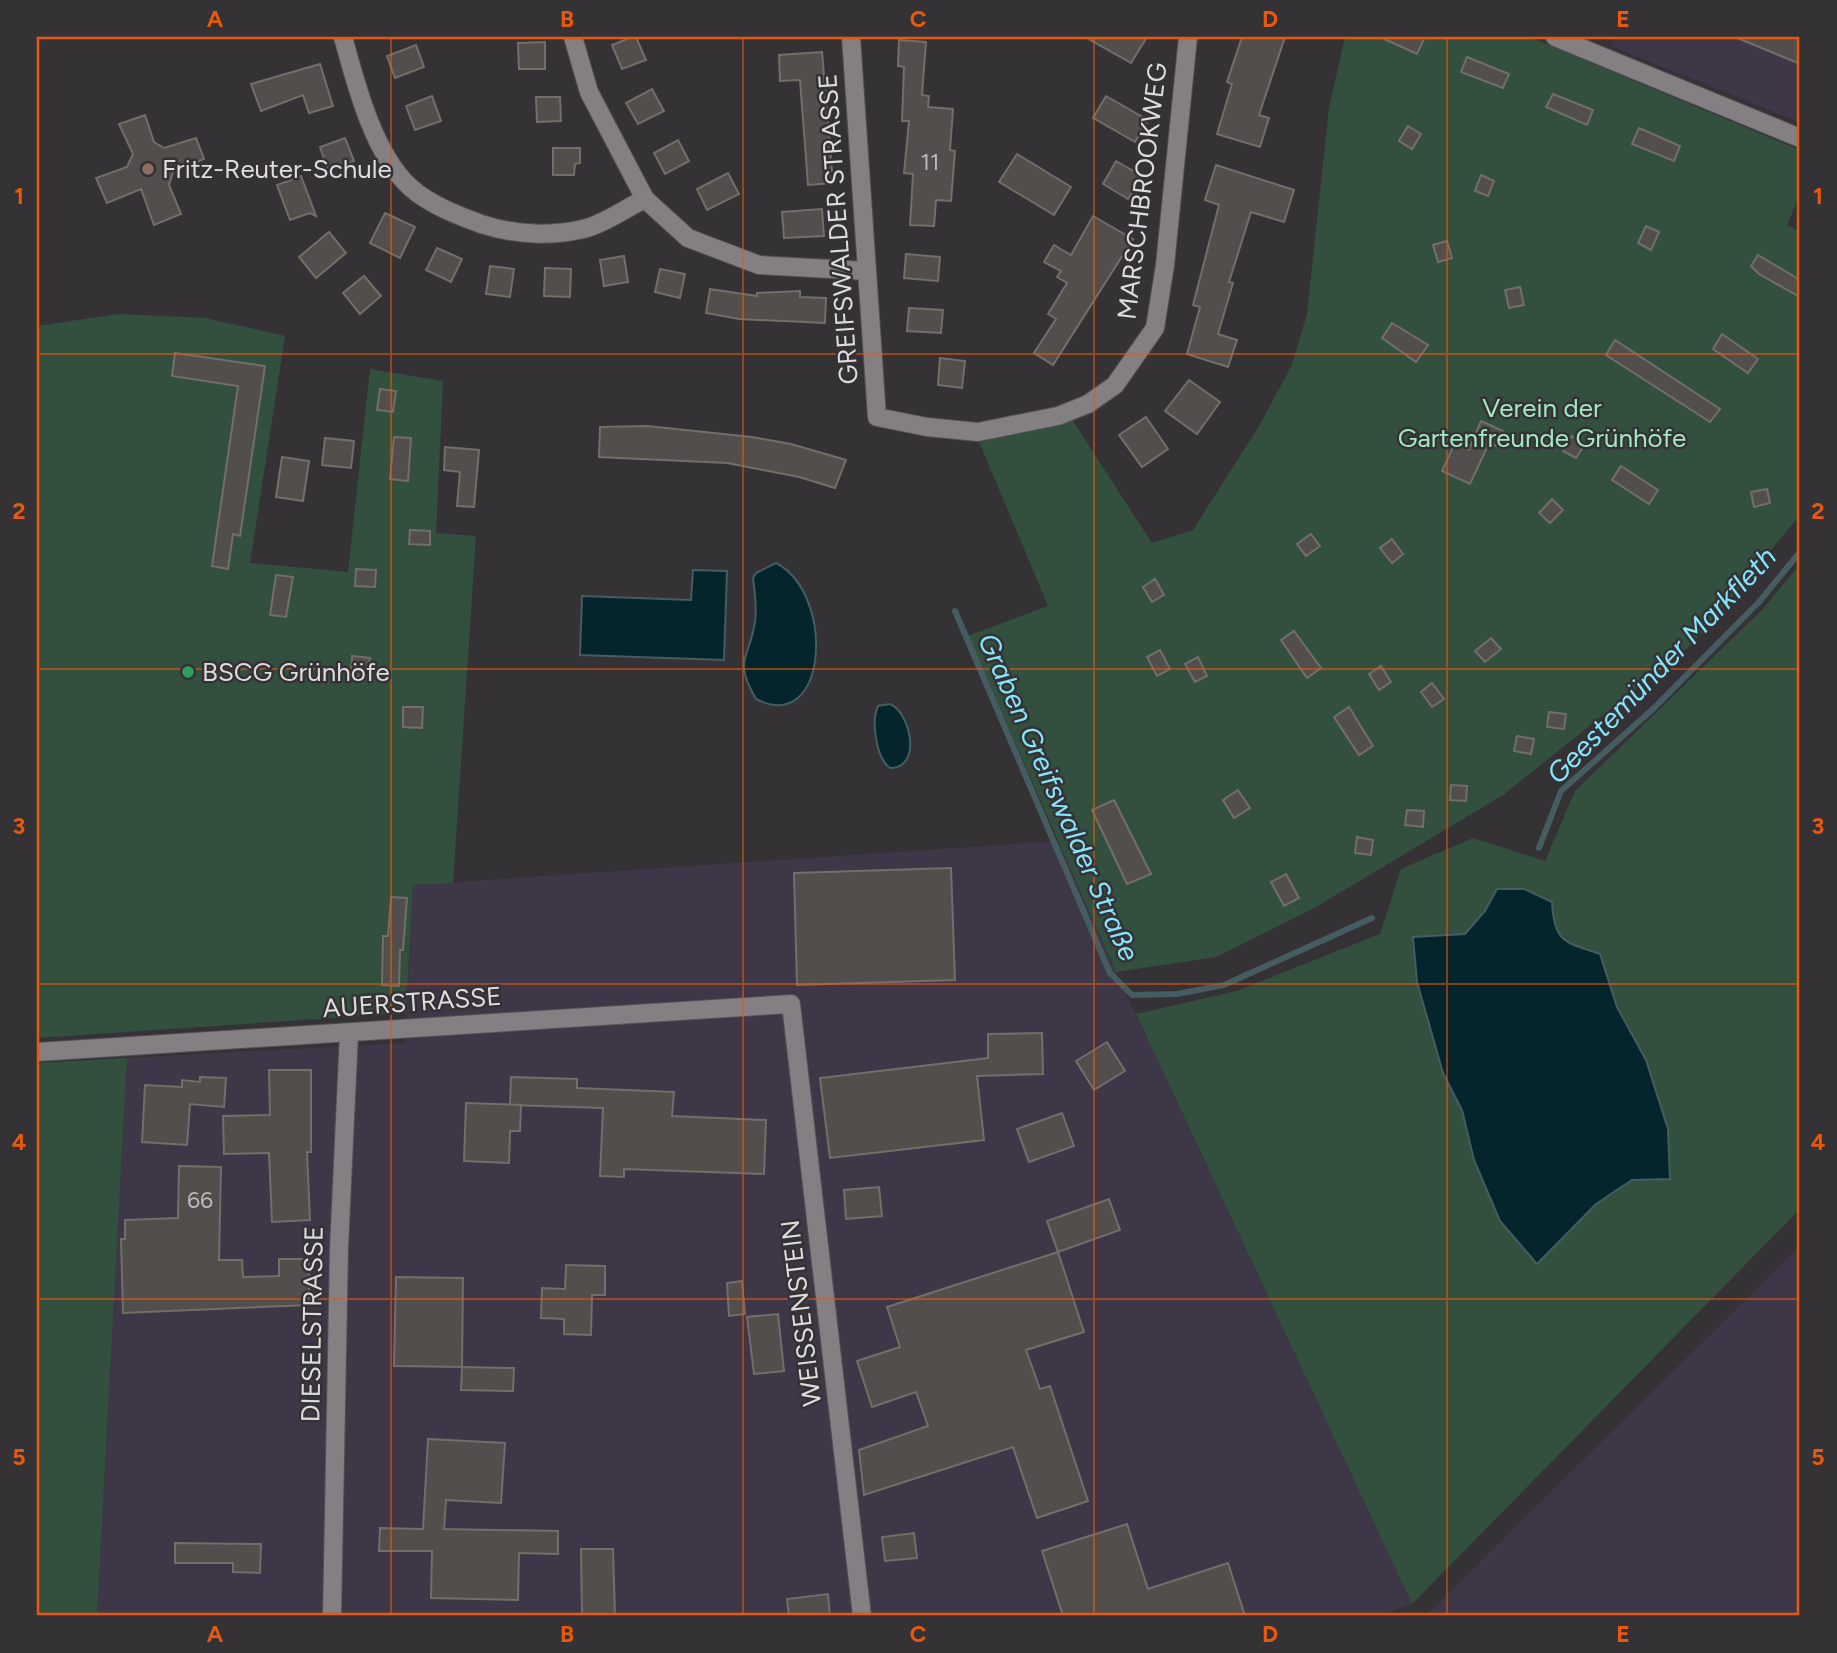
<svg xmlns="http://www.w3.org/2000/svg" width="1837" height="1653" viewBox="0 0 1837 1653" font-family="Figtree,sans-serif">
<rect width="100%" height="100%" fill="#353236"/>
<!-- industrial -->
<g fill="#3e3748">
<polygon points="1615,37 1800,37 1800,122 1611,46"/>
<polygon points="1058,841 1116,972 1412,1604 1376,1616 97,1616 127,1058 405,1043 413,885"/>
<polygon points="1800,1246 1800,1616 1425,1616"/>
</g>
<!-- green -->
<g fill="#33503f" fill-rule="evenodd">
<polygon points="1345,37 1529,37 1800,150 1800,194 1787,225 1800,232 1800,515 1692,644 1503,795 1316,907 1216,957 1116,972 968,636 1048,606 978,439 1071,418 1152,543 1193,530 1259,426 1292,365 1307,314 1329,108"/>
<polygon points="119,314 205,318 285,336 250,563 348,572 370,369 443,381 436,533 476,536 453,883 413,885 406,1013 37,1038 37,326"/>
<path d="M1800,564V1209L1412,1604L1136,1014L1237,991L1380,934L1401,869L1473,838L1545,861L1575,791L1762,610ZM1497,889L1553,926L1564,942L1600,955L1617,1007L1646,1060L1670,1179L1632,1180L1596,1204L1537,1264L1474,1160L1462,1110L1443,1073L1413,937L1465,934L1485,911Z"/>
<polygon points="127,1058 97,1616 37,1616 37,1063"/>
</g>
<!-- water -->
<g fill="#04252c" stroke="#455c61" stroke-width="2">
<path d="M776,563C836,594 828,736 756,699C733,659 749,660 755,622C757,608 755,592 753,578L756,573Z"/>
<polygon points="693,570 727,571 724,660 580,655 582,596 691,600"/>
<path d="M890,704C910,712 923,768 890,768C876,758 871,722 878,706Z"/>
<path d="M1497,889H1524L1552,902C1554,943 1565,942 1600,954L1617,1007L1646,1060L1668,1129L1670,1179L1632,1180L1596,1204L1537,1264L1500,1221L1474,1160L1462,1110L1443,1073L1417,982L1413,937L1465,934L1485,911Z"/>
</g>
<g fill="none" stroke-linecap="round" stroke-linejoin="round">
<!-- stream -->
<g stroke="#455c61" stroke-width="6">
<polyline points="955,611 1110,973 1132,995 1177,994 1224,985 1372,918"/>
<polyline points="1539,848 1561,791 1653,709 1759,602 1800,552"/>
</g>
</g>
<!-- building -->
<g fill="#524e4b" stroke="#726e6a" stroke-width="2">
<polygon points="632,37 636,37 646,60 622,69 612,45"/>
<polygon points="1085,37 1147,37 1131,63"/>
<polygon points="1242,37 1285,37 1259,115 1269,118 1260,147 1217,134 1232,84 1227,82"/>
<polygon points="1380,37 1425,37 1417,54"/>
<polygon points="1735,37 1800,37 1800,64"/>
<polygon points="899,40 926,42 922,95 929,96 928,107 953,109 950,150 955,151 951,201 936,200 934,226 910,225 913,174 904,173 909,121 902,121 904,67 898,66"/>
<polygon points="545,42 545,69 519,69 518,43"/>
<polygon points="416,45 424,67 395,78 387,56"/>
<polygon points="822,52 833,183 808,185 800,80 780,81 779,55"/>
<polygon points="1467,57 1509,74 1503,88 1461,72"/>
<polygon points="320,64 333,106 309,113 303,95 261,111 251,84"/>
<polygon points="652,89 664,111 638,124 626,103"/>
<polygon points="1553,94 1593,110 1587,125 1546,107"/>
<polygon points="432,96 441,121 415,130 406,106"/>
<polygon points="1106,96 1148,120 1135,142 1093,118"/>
<polygon points="536,97 560,97 561,121 537,122"/>
<polygon points="145,115 154,142 164,148 196,138 204,159 173,172 169,185 181,214 154,225 141,189 107,203 96,178 127,167 133,154 119,124"/>
<polygon points="1408,126 1421,134 1412,149 1399,141"/>
<polygon points="1639,128 1680,146 1674,161 1632,144"/>
<polygon points="345,138 354,161 328,170 320,147"/>
<polygon points="678,140 689,161 665,174 654,153"/>
<polygon points="553,148 580,148 580,163 575,164 574,175 553,175"/>
<polygon points="1017,154 1071,187 1054,215 999,182"/>
<polygon points="1116,161 1142,176 1128,199 1103,184"/>
<polygon points="1216,165 1294,190 1284,222 1251,212 1229,282 1233,283 1218,334 1237,340 1228,367 1187,354 1200,307 1193,305 1219,205 1205,200"/>
<polygon points="728,173 739,194 707,210 697,189"/>
<polygon points="1481,175 1494,181 1488,196 1475,191"/>
<polygon points="301,176 316,216 310,213 290,220 277,185"/>
<polygon points="822,209 824,236 784,238 782,212"/>
<polygon points="385,213 415,227 400,258 370,243"/>
<polygon points="1093,216 1133,239 1053,365 1034,353 1056,319 1048,314 1067,283 1057,277 1061,271 1044,262 1054,245 1071,255"/>
<polygon points="1646,226 1659,232 1651,250 1638,243"/>
<polygon points="329,232 346,253 316,278 299,257"/>
<polygon points="1447,241 1452,258 1438,262 1433,245"/>
<polygon points="437,248 462,259 451,282 426,270"/>
<polygon points="906,254 940,257 938,281 904,278"/>
<polygon points="1758,255 1800,280 1800,297 1759,274 1751,266"/>
<polygon points="624,256 628,282 604,286 600,260"/>
<polygon points="490,266 514,269 510,297 486,294"/>
<polygon points="545,268 571,269 570,297 544,296"/>
<polygon points="660,269 685,274 680,298 655,292"/>
<polygon points="364,276 381,296 360,314 343,293"/>
<polygon points="1520,287 1524,305 1509,308 1505,290"/>
<polygon points="710,289 757,296 757,293 800,291 800,297 826,298 825,323 739,319 706,313"/>
<polygon points="909,308 943,310 941,333 907,331"/>
<polygon points="1392,323 1428,345 1416,362 1382,338"/>
<polygon points="1722,334 1758,359 1748,373 1713,349"/>
<polygon points="1615,340 1720,409 1710,422 1606,355"/>
<polygon points="175,353 265,366 240,536 233,534 228,569 212,566 238,386 172,376"/>
<polygon points="940,358 965,361 962,388 938,385"/>
<polygon points="1189,380 1220,402 1197,434 1165,411"/>
<polygon points="380,389 396,391 393,412 377,410"/>
<polygon points="1146,417 1168,449 1142,467 1119,435"/>
<polygon points="1481,421 1503,431 1496,446 1489,443 1470,484 1442,471 1455,443 1469,450"/>
<polygon points="647,426 752,437 791,444 846,460 835,488 799,477 727,463 599,457 600,427"/>
<polygon points="1572,436 1585,444 1576,458 1563,451"/>
<polygon points="394,437 411,438 408,481 390,479"/>
<polygon points="325,438 354,441 351,468 322,465"/>
<polygon points="445,447 479,450 474,507 457,506 460,472 444,470"/>
<polygon points="282,457 309,461 303,501 276,497"/>
<polygon points="1621,466 1658,490 1649,504 1612,480"/>
<polygon points="1767,489 1770,503 1754,507 1751,492"/>
<polygon points="1552,499 1563,510 1550,523 1539,513"/>
<polygon points="410,530 430,531 430,545 409,544"/>
<polygon points="1311,534 1320,546 1306,556 1297,544"/>
<polygon points="1392,539 1403,554 1392,563 1380,548"/>
<polygon points="356,569 376,570 375,587 355,586"/>
<polygon points="276,575 293,577 286,617 270,615"/>
<polygon points="1155,579 1164,595 1152,602 1143,587"/>
<polygon points="1294,631 1321,668 1307,678 1281,640"/>
<polygon points="1491,638 1501,649 1485,662 1475,651"/>
<polygon points="1160,650 1170,669 1157,676 1147,657"/>
<polygon points="352,656 370,658 368,678 351,676"/>
<polygon points="1198,657 1207,676 1195,682 1185,664"/>
<polygon points="1381,666 1391,682 1379,690 1369,674"/>
<polygon points="1432,683 1444,699 1432,707 1421,692"/>
<polygon points="403,707 423,707 422,728 403,727"/>
<polygon points="1349,707 1373,746 1359,755 1334,717"/>
<polygon points="1549,712 1566,714 1564,729 1547,727"/>
<polygon points="1517,736 1534,739 1531,754 1514,751"/>
<polygon points="1451,785 1467,786 1466,801 1450,800"/>
<polygon points="1238,790 1250,808 1234,818 1223,800"/>
<polygon points="1114,800 1151,874 1127,884 1092,810"/>
<polygon points="1407,810 1424,811 1423,827 1405,825"/>
<polygon points="1357,837 1373,840 1371,855 1355,853"/>
<polygon points="951,868 955,980 797,985 794,873"/>
<polygon points="1286,874 1299,898 1284,906 1271,882"/>
<polygon points="391,897 407,898 403,950 400,950 399,986 382,985 383,936 388,936"/>
<polygon points="1042,1033 1043,1074 977,1076 984,1140 830,1158 820,1078 988,1058 988,1034"/>
<polygon points="1107,1042 1125,1071 1094,1090 1076,1061"/>
<polygon points="269,1070 311,1070 311,1152 307,1152 310,1220 272,1222 269,1153 224,1154 223,1116 270,1115"/>
<polygon points="200,1077 226,1078 224,1107 190,1104 187,1145 142,1142 145,1085 182,1087 182,1080 200,1082"/>
<polygon points="511,1077 577,1079 577,1088 674,1092 672,1116 766,1120 764,1174 624,1169 624,1177 600,1176 603,1108 510,1105"/>
<polygon points="466,1103 521,1105 520,1131 510,1131 509,1163 464,1161"/>
<polygon points="1062,1113 1074,1146 1029,1162 1017,1129"/>
<polygon points="179,1166 221,1167 219,1260 242,1260 243,1277 279,1276 279,1259 309,1259 309,1305 123,1313 121,1239 125,1239 125,1220 178,1218"/>
<polygon points="879,1187 882,1216 846,1219 844,1190"/>
<polygon points="1109,1199 1120,1230 1058,1252 1047,1221"/>
<polygon points="1058,1252 1084,1332 1026,1350 1040,1389 1050,1386 1088,1501 1037,1518 1013,1447 864,1495 859,1450 928,1426 916,1392 872,1407 857,1361 900,1347 887,1307"/>
<polygon points="566,1265 605,1266 605,1295 592,1295 591,1335 564,1334 564,1319 541,1318 542,1288 565,1289"/>
<polygon points="396,1277 463,1278 462,1367 394,1366"/>
<polygon points="742,1281 745,1314 729,1316 727,1283"/>
<polygon points="778,1314 784,1371 754,1374 747,1317"/>
<polygon points="462,1367 514,1368 513,1391 461,1390"/>
<polygon points="428,1439 505,1443 501,1503 446,1500 444,1529 558,1531 558,1554 519,1553 518,1600 431,1598 432,1551 379,1551 380,1528 423,1529"/>
<polygon points="1127,1524 1148,1589 1228,1563 1245,1616 1063,1616 1042,1551"/>
<polygon points="914,1533 917,1558 885,1561 882,1537"/>
<polygon points="175,1543 261,1544 260,1573 233,1572 233,1563 175,1563"/>
<polygon points="581,1549 613,1549 615,1616 582,1616"/>
<polygon points="828,1594 830,1616 789,1616 787,1599"/>
</g>
<g fill="none" stroke-linecap="round" stroke-linejoin="round">
<defs>
<g id="minor">
<path d="M343,37C356,84 373,153 410,187C430,205 457,215 481,224C515,235 553,237 587,228C607,222 626,208 645,199"/>
<polyline points="573,37 589,92 645,199 688,238 759,265 867,271"/>
<polyline points="851,37 877,417 927,427 978,432 1058,416 1088,404 1115,385 1155,328 1165,265 1188,37"/>
<polyline points="1555,37 1800,138"/>
<polyline points="37,1052 791,1004 862,1616"/>
<polyline points="332,1616 339,1248 349,1033"/>
</g>
</defs>
<!-- minor casing -->
<use href="#minor" stroke="#535053" stroke-width="20"/>
<!-- minor -->
<use href="#minor" stroke="#837f83" stroke-width="18"/>
</g>
<!-- grid -->
<path fill="none" stroke="#e8590c" stroke-width="2" stroke-opacity="0.55" d="M391,37V1616M743,37V1616M1094,37V1616M1447,37V1616M37,354H1800M37,669H1800M37,984H1800M37,1299H1800"/>
<!-- markers -->
<circle fill="#8d6e63" stroke="#353236" stroke-width="2.5" cx="148" cy="169" r="7"/>
<circle fill="#2e9e5b" stroke="#353236" stroke-width="2.5" cx="188" cy="672" r="7"/>
<g text-anchor="middle" stroke-width="5" stroke-linejoin="round" paint-order="stroke">
<!-- number labels -->
<g font-size="23" fill="#bbb8b9">
<text x="930" y="170">11</text>
<text x="200" y="1208">66</text>
</g>
<!-- poi labels -->
<g font-size="26" fill="#dedcde" stroke="#353236" text-anchor="start">
<text x="162" y="178">Fritz-Reuter-Schule</text>
<text x="202" y="681">BSCG Grünhöfe</text>
</g>
<!-- street labels -->
<g font-size="26" fill="#dedcde" stroke="#353236">
<text transform="translate(1142 191) rotate(-83)" y="9">MARSCHBROOKWEG</text>
<text transform="translate(838 229) rotate(-94)" y="9">GREIFSWALDER STRASSE</text>
<text transform="translate(412 1002) rotate(-4)" y="9">AUERSTRASSE</text>
<text transform="translate(801 1313) rotate(-97)" y="9">WEISSENSTEIN</text>
<text transform="translate(312 1324) rotate(-89)" y="9">DIESELSTRASSE</text>
</g>
<!-- park labels -->
<g font-size="26" fill="#9feabe" stroke="#353236">
<text x="1542" y="417">Verein der<tspan x="1542" dy="30">Gartenfreunde Grünhöfe</tspan></text>
</g>
<!-- water labels -->
<g font-size="28" font-style="italic" fill="#85e5fc" stroke="#353236">
<text transform="translate(1661 665) rotate(-46)" y="10">Geestemünder Markfleth</text>
<text transform="translate(1059 797) rotate(66)" y="10">Graben Greifswalder Straße</text>
</g>
</g>
<!-- border -->
<rect width="1837" height="1653" fill="none" stroke="#353236" stroke-width="77"/>
<rect x="38" y="38" width="1760" height="1576" fill="none" stroke="#e8590c" stroke-width="2.5"/>
<g font-size="23" text-anchor="middle" font-weight="bold" fill="#e8590c">
<text x="215" y="27">A</text>
<text x="567" y="27">B</text>
<text x="918" y="27">C</text>
<text x="1270" y="27">D</text>
<text x="1623" y="27">E</text>
<text x="19" y="204">1</text>
<text x="1818" y="204">1</text>
<text x="19" y="519">2</text>
<text x="1818" y="519">2</text>
<text x="19" y="834">3</text>
<text x="1818" y="834">3</text>
<text x="19" y="1150">4</text>
<text x="1818" y="1150">4</text>
<text x="19" y="1465">5</text>
<text x="1818" y="1465">5</text>
<text x="215" y="1642">A</text>
<text x="567" y="1642">B</text>
<text x="918" y="1642">C</text>
<text x="1270" y="1642">D</text>
<text x="1623" y="1642">E</text>
</g>
</svg>
